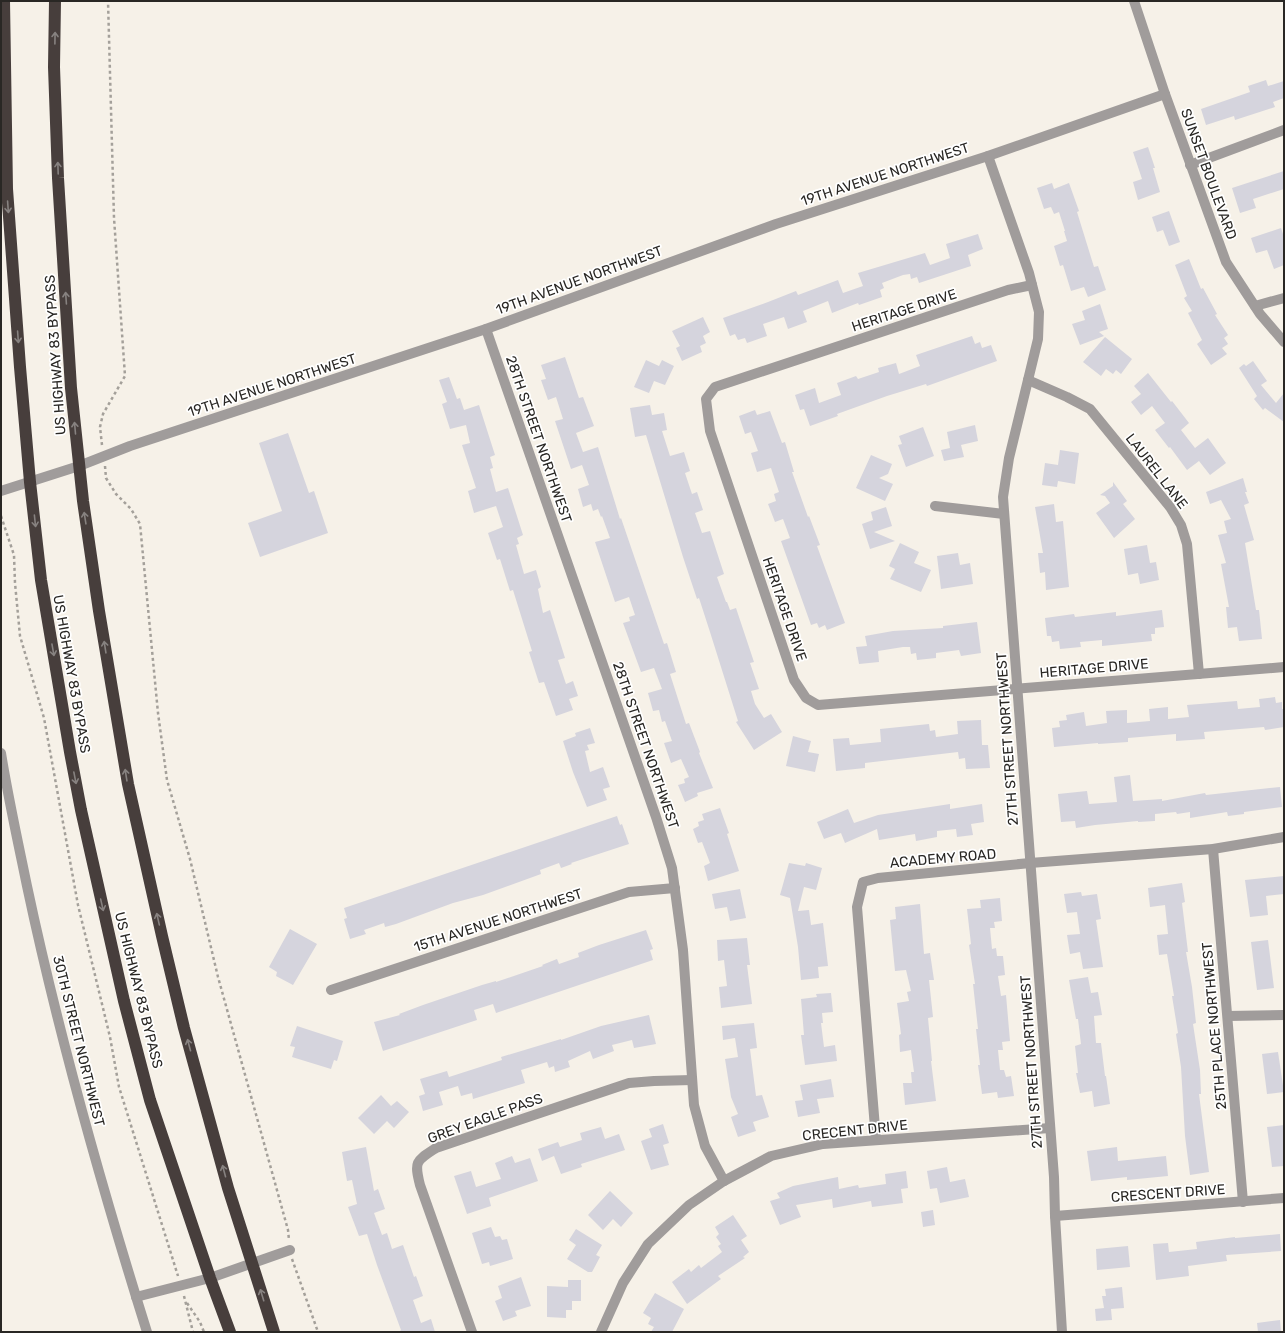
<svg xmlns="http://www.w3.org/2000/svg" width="1285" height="1333" viewBox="0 0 1285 1333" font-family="Rubik,sans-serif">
<rect width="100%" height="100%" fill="#f6f1e8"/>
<!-- building -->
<g fill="#d5d4dd">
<polygon points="1266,80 1268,86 1284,81 1284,98 1273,102 1275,107 1235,120 1234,116 1206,125 1201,109 1250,92 1248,86"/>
<polygon points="1148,147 1155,168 1153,168 1160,192 1138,200 1133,182 1142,179 1133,152"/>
<polygon points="1284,171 1284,189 1253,199 1256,208 1240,213 1232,188"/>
<polygon points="1052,183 1054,189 1069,183 1079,211 1077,212 1094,267 1098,266 1106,290 1088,297 1084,287 1071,291 1063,265 1060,266 1054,246 1067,241 1064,231 1065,231 1059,212 1054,214 1051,207 1044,209 1037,188"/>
<polygon points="1169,211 1180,242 1169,246 1163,230 1157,232 1152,217"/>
<polygon points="1281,228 1284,237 1284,265 1274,269 1267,250 1256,253 1251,238"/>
<polygon points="978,234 983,249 968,255 971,266 919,283 917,277 911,279 910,274 903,275 882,283 884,288 880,290 882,297 859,305 858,303 832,313 828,301 803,311 807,322 788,329 784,317 763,324 767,336 747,343 745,338 738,340 735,334 730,336 723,318 768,302 796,291 798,295 838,280 843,293 863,286 858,273 925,253 930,265 950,258 946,244"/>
<polygon points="1189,259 1201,289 1203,288 1217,314 1215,315 1228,335 1224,338 1228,344 1222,348 1227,354 1211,365 1197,344 1202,340 1188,313 1192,311 1184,298 1187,296 1175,265"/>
<polygon points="1100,304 1108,329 1099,332 1104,336 1080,345 1072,324 1085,320 1082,311"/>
<polygon points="703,317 710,332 703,336 706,343 700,346 702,352 682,361 676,348 680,346 672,331"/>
<polygon points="972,336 975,344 980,342 982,348 991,345 997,361 927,386 926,384 887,396 837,414 838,416 810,426 804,409 800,410 795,395 815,388 819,403 841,395 837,383 856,376 858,379 879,372 878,368 896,363 899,374 920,366 916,355"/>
<polygon points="1105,337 1132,359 1121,374 1116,370 1113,374 1106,369 1101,376 1083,362"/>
<polygon points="565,357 579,398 583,397 594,426 576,433 583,452 598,447 620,519 621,518 664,644 667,643 676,672 670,674 686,724 689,723 700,752 699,753 713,788 697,793 698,796 685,802 678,785 685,783 684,779 689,777 681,759 671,763 664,743 672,741 665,721 662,722 659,710 653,711 648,693 662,689 654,668 641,672 623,623 630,621 629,617 635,615 629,597 615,602 595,542 610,538 602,516 601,517 598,509 593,511 591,504 583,507 578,489 589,485 582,465 571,469 555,421 563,419 556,397 548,400 541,380 546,379 541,365"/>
<polygon points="646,360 659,366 662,360 674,366 665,385 654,381 649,393 634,387"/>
<polygon points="1253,361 1267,381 1261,385 1276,403 1284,393 1284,422 1265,408 1263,410 1254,399 1257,396 1239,368 1244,364 1246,366"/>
<polygon points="1148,373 1171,402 1172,401 1189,423 1181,430 1195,448 1208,438 1226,463 1210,475 1199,461 1187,470 1170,447 1169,448 1155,430 1165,423 1152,406 1141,415 1131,402 1141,394 1134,386"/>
<polygon points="449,377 457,399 460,398 464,410 479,405 495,455 490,457 493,468 490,469 496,492 508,488 523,535 517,538 519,544 516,545 524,574 536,570 541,587 538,589 543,613 550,610 565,658 558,660 566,684 573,681 578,696 569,699 573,710 556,716 544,682 539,683 529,652 532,651 513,590 510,591 500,559 497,560 488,533 503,527 496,506 474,513 468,491 476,488 462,445 470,443 466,425 450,429 442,404 447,402 439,380"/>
<polygon points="650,405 652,415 664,413 667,430 662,431 670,456 684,452 690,471 685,473 692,494 697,492 703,510 695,513 702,533 710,531 724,574 717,577 726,602 727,602 730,610 736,608 754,662 750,663 759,689 751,691 755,704 764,718 771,714 782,732 754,750 736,722 738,721 710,632 699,598 697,599 683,557 646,435 635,437 630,408"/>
<polygon points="755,410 757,415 770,411 782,443 785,442 794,472 792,472 808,517 809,516 820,545 817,546 845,623 827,630 825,625 819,628 817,623 811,625 781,541 790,538 783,519 775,522 768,504 776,501 774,494 779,492 771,468 757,472 751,453 758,451 751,432 745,434 739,416"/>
<polygon points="975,425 978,441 961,445 964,457 944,461 941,450 950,448 947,432"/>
<polygon points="923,427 934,456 906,467 898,445 902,444 899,436"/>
<polygon points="288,433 309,493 314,491 328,533 260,557 248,523 282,511 259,443"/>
<polygon points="1060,450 1079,453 1075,484 1058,481 1057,487 1042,485 1045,463 1058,465"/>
<polygon points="871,455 892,464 888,474 879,478 893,484 885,501 856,488"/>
<polygon points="1243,478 1247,492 1245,492 1249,503 1244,505 1254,540 1245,543 1256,610 1259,610 1262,639 1239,641 1237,627 1228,628 1226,607 1229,607 1221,564 1226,563 1218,535 1227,533 1224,521 1231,519 1221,500 1210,504 1206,492"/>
<polygon points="1113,482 1127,501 1123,504 1135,519 1114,538 1096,513 1110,503 1105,496 1100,495 1113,486"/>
<polygon points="1054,504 1056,522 1063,521 1069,587 1046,590 1045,572 1040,573 1038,553 1043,553 1035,507"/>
<polygon points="886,507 892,526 874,532 895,541 870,549 862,524 873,520 871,512"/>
<polygon points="900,543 919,552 914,563 931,570 921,592 890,579 895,569 889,566"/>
<polygon points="1147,545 1150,563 1156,562 1159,580 1140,584 1138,573 1128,575 1124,549"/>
<polygon points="958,553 960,565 970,563 973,584 941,589 937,556"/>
<polygon points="1162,610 1164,627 1155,628 1155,634 1151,634 1152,641 1102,646 1102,640 1080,642 1081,647 1060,649 1059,641 1052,642 1051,636 1047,636 1045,618 1074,614 1075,617 1116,612 1116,616"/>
<polygon points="977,622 981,653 961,656 959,650 936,653 936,658 917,660 916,653 911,654 910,647 903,647 878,651 879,662 859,664 856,647 867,646 865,636 893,631 943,628 943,626"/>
<polygon points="1275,697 1276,703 1282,702 1282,709 1284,709 1284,727 1265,730 1264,727 1204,732 1205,739 1176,741 1176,734 1128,738 1128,742 1098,744 1098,743 1054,747 1052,728 1060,727 1059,721 1067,720 1066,715 1084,712 1086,726 1107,723 1106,711 1127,710 1127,723 1150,721 1149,709 1168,707 1168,719 1189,717 1187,705 1237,701 1238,709 1260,707 1259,699"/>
<polygon points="981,720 982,745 988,745 990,768 966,769 965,758 959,759 958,752 865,763 865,768 836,771 833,739 849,738 850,745 881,742 880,729 929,724 930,731 935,730 936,737 958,734 957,721"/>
<polygon points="590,728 595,743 587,745 589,750 585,751 590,772 603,767 610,787 603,789 607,800 587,807 573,772 563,741 576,736 575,733"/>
<polygon points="793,736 811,741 808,752 819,754 815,772 786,766"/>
<polygon points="1130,775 1133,801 1162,799 1162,801 1205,793 1206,795 1280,787 1282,807 1244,812 1244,814 1228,816 1227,812 1190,818 1190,812 1177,814 1176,812 1155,814 1155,821 1138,822 1138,821 1095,825 1076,828 1075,821 1061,822 1058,794 1087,791 1089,804 1117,802 1114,777"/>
<polygon points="950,804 950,809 982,804 984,822 971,824 973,835 957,837 956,829 937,831 937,837 916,841 915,834 879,840 877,829 845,843 841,833 824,839 817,822 848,809 854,823 878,815"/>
<polygon points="720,808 729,833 727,834 739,871 708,881 704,866 710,863 702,842 698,843 693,829 699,826 698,822 704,820 702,814"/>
<polygon points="617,816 620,825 622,824 629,844 571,863 572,864 561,868 559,863 540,870 541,874 483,895 453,903 396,924 385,927 384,923 364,930 366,934 350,939 344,919 347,918 344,908"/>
<polygon points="789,863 805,866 806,863 822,868 816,890 804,887 798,911 809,910 811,925 823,923 828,966 818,967 819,978 801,980 798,947 790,898 780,895"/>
<polygon points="1284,876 1284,894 1266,896 1268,915 1250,917 1245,880"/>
<polygon points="1182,883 1185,902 1182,903 1188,952 1186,952 1192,987 1196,1023 1193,1024 1200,1070 1201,1094 1199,1094 1209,1172 1190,1175 1185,1136 1181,1067 1176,1034 1178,1033 1172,996 1174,996 1167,954 1159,955 1157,935 1168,934 1165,905 1150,907 1148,888"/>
<polygon points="740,889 746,918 730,921 727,907 715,909 712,894"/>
<polygon points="1081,892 1082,896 1097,894 1101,919 1096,920 1103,967 1083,969 1080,952 1070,954 1067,935 1080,934 1077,912 1067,913 1064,894"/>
<polygon points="1000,898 1002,921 994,922 995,928 990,928 992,949 996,948 997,956 1003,956 1005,975 998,976 1001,996 1006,995 1010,1041 1002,1042 1003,1050 998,1050 1000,1070 1004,1070 1006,1077 1011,1076 1014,1096 998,1098 997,1092 982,1094 978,1065 980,1065 976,1029 978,1029 973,984 975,984 969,945 971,944 967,909 981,908 980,900"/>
<polygon points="920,904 924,954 930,953 934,980 929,980 933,1017 928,1018 932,1061 931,1061 936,1101 905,1105 903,1083 912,1083 911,1072 914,1072 911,1050 900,1052 899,1035 901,1034 897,1003 909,1001 907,992 911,991 906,970 895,971 890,920 896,919 895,907"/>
<polygon points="290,929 317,944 293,985 276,976 277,972 269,967"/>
<polygon points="646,930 653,949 650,950 653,960 496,1013 493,1004 474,1010 477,1020 383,1051 374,1022 400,1015 399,1014 423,1005 482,985 496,981 496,982 543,966 542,965 557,959 559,964 579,957 578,953 599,945"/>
<polygon points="747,938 750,965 747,965 752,1004 721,1008 719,987 727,986 724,960 718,961 717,940"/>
<polygon points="1268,940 1274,988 1257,990 1251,942"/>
<polygon points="1088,977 1091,993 1098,992 1102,1015 1094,1016 1096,1043 1101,1043 1105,1076 1106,1076 1110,1104 1094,1107 1092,1091 1080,1093 1076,1073 1078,1073 1075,1046 1081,1044 1078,1019 1076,1019 1069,980"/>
<polygon points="831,993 833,1012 822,1013 823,1023 821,1023 824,1047 835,1045 837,1061 805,1065 801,1035 804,1035 801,999 817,997 816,994"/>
<polygon points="649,1015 656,1044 634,1048 632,1040 612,1045 614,1051 593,1059 590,1051 568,1061 570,1067 555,1072 554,1066 549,1068 547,1062 521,1070 525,1083 473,1099 472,1093 461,1096 458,1086 439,1092 443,1105 423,1111 419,1096 425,1094 420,1079 447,1071 449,1077 502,1060 501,1057 561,1039 561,1040 601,1026"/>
<polygon points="754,1023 757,1048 750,1049 756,1096 762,1095 769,1117 753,1122 756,1131 738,1137 731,1117 738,1114 731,1097 725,1059 738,1057 735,1038 723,1040 722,1026"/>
<polygon points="297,1026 343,1041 337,1061 334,1060 331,1069 292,1057 295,1047 290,1046"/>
<polygon points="1278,1052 1284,1092 1267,1094 1262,1054"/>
<polygon points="831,1079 834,1097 817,1099 820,1113 798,1117 795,1101 803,1100 800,1085"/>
<polygon points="381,1095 391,1106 397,1101 409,1112 394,1128 387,1121 374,1134 358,1118"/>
<polygon points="663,1124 669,1143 663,1145 669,1165 651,1170 641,1141 652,1137 649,1129"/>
<polygon points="1284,1125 1284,1166 1272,1167 1267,1127"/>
<polygon points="601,1127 605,1139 619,1134 625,1150 581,1164 582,1167 561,1174 554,1156 542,1161 538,1149 558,1142 560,1147 582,1140 580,1133"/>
<polygon points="366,1147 374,1191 378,1189 385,1209 374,1213 382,1235 387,1233 392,1249 403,1245 414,1277 416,1276 423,1296 413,1300 421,1323 431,1319 435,1332 399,1332 401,1330 377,1265 367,1234 359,1236 348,1207 357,1204 352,1180 347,1181 342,1152"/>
<polygon points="1117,1147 1118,1161 1166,1156 1168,1176 1127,1180 1127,1177 1091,1181 1087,1151"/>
<polygon points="512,1156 515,1163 530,1158 538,1181 489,1198 491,1206 467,1214 454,1176 471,1171 476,1187 501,1179 495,1163"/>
<polygon points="947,1167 950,1182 965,1179 969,1197 940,1203 937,1188 930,1189 927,1171"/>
<polygon points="906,1171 908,1188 901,1189 903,1203 872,1207 871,1201 833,1208 832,1199 796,1205 801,1217 780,1225 770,1201 780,1198 777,1193 793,1186 838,1177 839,1189 858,1185 859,1188 886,1184 885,1174"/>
<polygon points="610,1191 633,1213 621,1227 613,1219 603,1230 588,1215"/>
<polygon points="933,1210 935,1225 923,1227 921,1212"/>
<polygon points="733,1215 747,1236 741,1240 749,1252 743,1257 745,1258 718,1276 721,1279 687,1304 672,1282 689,1269 691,1272 699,1265 701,1268 722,1252 718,1246 721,1244 716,1237 719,1234 715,1227"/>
<polygon points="491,1227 495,1237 500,1236 502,1240 507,1239 513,1259 490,1266 489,1262 482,1264 472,1233"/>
<polygon points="576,1229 602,1245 596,1255 600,1257 592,1272 588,1272 567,1259 576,1245 569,1240"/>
<polygon points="1280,1234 1281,1251 1226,1255 1227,1261 1188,1266 1189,1276 1156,1280 1153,1244 1168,1243 1169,1252 1197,1249 1196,1242 1235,1237 1235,1238"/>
<polygon points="1128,1246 1130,1267 1097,1270 1096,1249"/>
<polygon points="521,1277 531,1306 515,1311 517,1316 503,1321 495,1301 502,1298 498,1286"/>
<polygon points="568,1280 581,1280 581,1301 572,1301 572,1310 566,1310 566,1318 547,1317 547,1286 568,1287"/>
<polygon points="1122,1287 1124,1308 1111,1309 1112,1320 1096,1321 1095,1309 1104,1308 1102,1296 1106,1296 1105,1289"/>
<polygon points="655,1293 684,1309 672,1332 651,1332 654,1327 648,1324 651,1318 643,1313"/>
<polygon points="1280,1320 1281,1332 1258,1332 1257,1323"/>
</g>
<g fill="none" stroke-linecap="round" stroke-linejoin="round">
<!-- path -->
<g stroke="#a4a09a" stroke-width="2.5" stroke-dasharray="3 3" stroke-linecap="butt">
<polyline points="102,445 100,427 103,414 125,376 114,218 108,1"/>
<polyline points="105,466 106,478 116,494 131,509 140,524 158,713 167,780 190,859 218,977 288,1230 289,1240"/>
<polyline points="1,516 14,555 15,583 20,636 44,718 78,905 110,1037 119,1087 178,1276"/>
<polyline points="292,1259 318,1332"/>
<polyline points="184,1296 193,1332"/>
<polyline points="187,1303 200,1322 204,1332"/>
</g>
<!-- minor -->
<g stroke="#a09c9b" stroke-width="10">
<polyline points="1134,1 1165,94 1226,262 1260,314 1284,342"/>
<polyline points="988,156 1029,273 1039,312 1038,339 1009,458 1003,497 1054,1177 1055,1216 1062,1332"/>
<polyline points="1190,165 1284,130"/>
<polyline points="1032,285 1008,290 715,387 706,399 710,431 794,680 806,698 818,705 1284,667"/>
<polyline points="1255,306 1284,298"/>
<polyline points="486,329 656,817 672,868 683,950 694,1105 705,1146 724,1181"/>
<polyline points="1028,380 1067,397 1090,409 1170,507 1181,525 1187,544 1199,674"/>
<polyline points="1,491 79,466 130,446 486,329 776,224 988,156 1165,94"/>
<polyline points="935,506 1004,514"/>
<path d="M1,753C8,797 18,842 27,886C59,1037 101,1185 147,1332"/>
<polyline points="1213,849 1243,1202"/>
<polyline points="331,990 629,892 675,888"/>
<polyline points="1228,1016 1284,1015"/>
<polyline points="876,1140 857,907 863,882 878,878 1030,863 1213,849 1284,837"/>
<polyline points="1055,1216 1284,1198"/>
<polyline points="136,1297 210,1278 290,1250"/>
<path d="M472,1332L420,1185C414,1161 416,1161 436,1148L629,1083L654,1081L692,1080"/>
<polyline points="601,1332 623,1283 648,1244 689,1205 724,1181 771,1156 823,1144 1050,1128"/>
</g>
<!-- highway -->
<g stroke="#473e3c" stroke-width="12">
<polyline points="4,1 7,189 20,367 30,482 41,580 70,752 81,810 124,1001 150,1100 210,1278 230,1332"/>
<polyline points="55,1 54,67 58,178 71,388 83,501 99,611 128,784 162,936 184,1028 228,1188 274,1332"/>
</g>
</g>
<!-- one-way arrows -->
<defs><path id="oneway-shaft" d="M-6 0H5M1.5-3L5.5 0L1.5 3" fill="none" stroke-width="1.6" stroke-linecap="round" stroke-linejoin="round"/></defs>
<g stroke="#878280">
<use href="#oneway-shaft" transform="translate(55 38) rotate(-89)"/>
<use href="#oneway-shaft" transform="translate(58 168) rotate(-92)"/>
<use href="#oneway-shaft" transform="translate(8 207) rotate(86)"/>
<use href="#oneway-shaft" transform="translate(66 298) rotate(-94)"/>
<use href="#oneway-shaft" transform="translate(18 337) rotate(86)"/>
<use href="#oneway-shaft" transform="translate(75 428) rotate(-95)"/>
<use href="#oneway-shaft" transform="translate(85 518) rotate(-99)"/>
<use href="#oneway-shaft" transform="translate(35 521) rotate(84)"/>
<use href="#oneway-shaft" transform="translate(105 647) rotate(-99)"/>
<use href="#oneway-shaft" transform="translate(53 650) rotate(80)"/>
<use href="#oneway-shaft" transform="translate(126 775) rotate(-99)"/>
<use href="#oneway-shaft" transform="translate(75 778) rotate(79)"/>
<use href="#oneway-shaft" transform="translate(102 905) rotate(77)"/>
<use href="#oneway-shaft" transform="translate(158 919) rotate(-103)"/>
<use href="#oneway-shaft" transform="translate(189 1045) rotate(-105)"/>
<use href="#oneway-shaft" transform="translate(224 1171) rotate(-105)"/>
<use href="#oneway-shaft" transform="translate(262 1295) rotate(-107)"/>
</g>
<g text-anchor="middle" stroke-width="3.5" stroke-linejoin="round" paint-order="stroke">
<!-- street labels -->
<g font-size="14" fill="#292724" stroke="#fff">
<text transform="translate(885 174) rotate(-18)" y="5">19TH AVENUE NORTHWEST</text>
<text transform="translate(1209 174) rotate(70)" y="5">SUNSET BOULEVARD</text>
<text transform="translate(579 280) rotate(-20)" y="5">19TH AVENUE NORTHWEST</text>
<text transform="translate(904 310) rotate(-18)" y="5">HERITAGE DRIVE</text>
<text transform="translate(55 355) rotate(-94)" y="5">US HIGHWAY 83 BYPASS</text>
<text transform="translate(272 385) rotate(-18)" y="5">19TH AVENUE NORTHWEST</text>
<text transform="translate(539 439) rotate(71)" y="5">28TH STREET NORTHWEST</text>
<text transform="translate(1157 471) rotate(52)" y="5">LAUREL LANE</text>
<text transform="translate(785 609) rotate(71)" y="5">HERITAGE DRIVE</text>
<text transform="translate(1094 668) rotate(-5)" y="5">HERITAGE DRIVE</text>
<text transform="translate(72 674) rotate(80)" y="5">US HIGHWAY 83 BYPASS</text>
<text transform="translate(1007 739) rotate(-94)" y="5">27TH STREET NORTHWEST</text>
<text transform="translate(646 745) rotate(71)" y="5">28TH STREET NORTHWEST</text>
<text transform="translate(943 858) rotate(-5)" y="5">ACADEMY ROAD</text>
<text transform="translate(498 920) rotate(-18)" y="5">15TH AVENUE NORTHWEST</text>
<text transform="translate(139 990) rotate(76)" y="5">US HIGHWAY 83 BYPASS</text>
<text transform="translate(1214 1026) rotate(-95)" y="5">25TH PLACE NORTHWEST</text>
<text transform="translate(79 1041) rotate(76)" y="5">30TH STREET NORTHWEST</text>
<text transform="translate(1031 1062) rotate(-94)" y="5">27TH STREET NORTHWEST</text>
<text transform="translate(485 1118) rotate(-20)" y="5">GREY EAGLE PASS</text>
<text transform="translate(855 1130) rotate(-6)" y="5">CRECENT DRIVE</text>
<text transform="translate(1168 1193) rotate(-4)" y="5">CRESCENT DRIVE</text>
</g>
</g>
<!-- border -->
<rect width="1285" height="1333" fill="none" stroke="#292724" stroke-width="4"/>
</svg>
